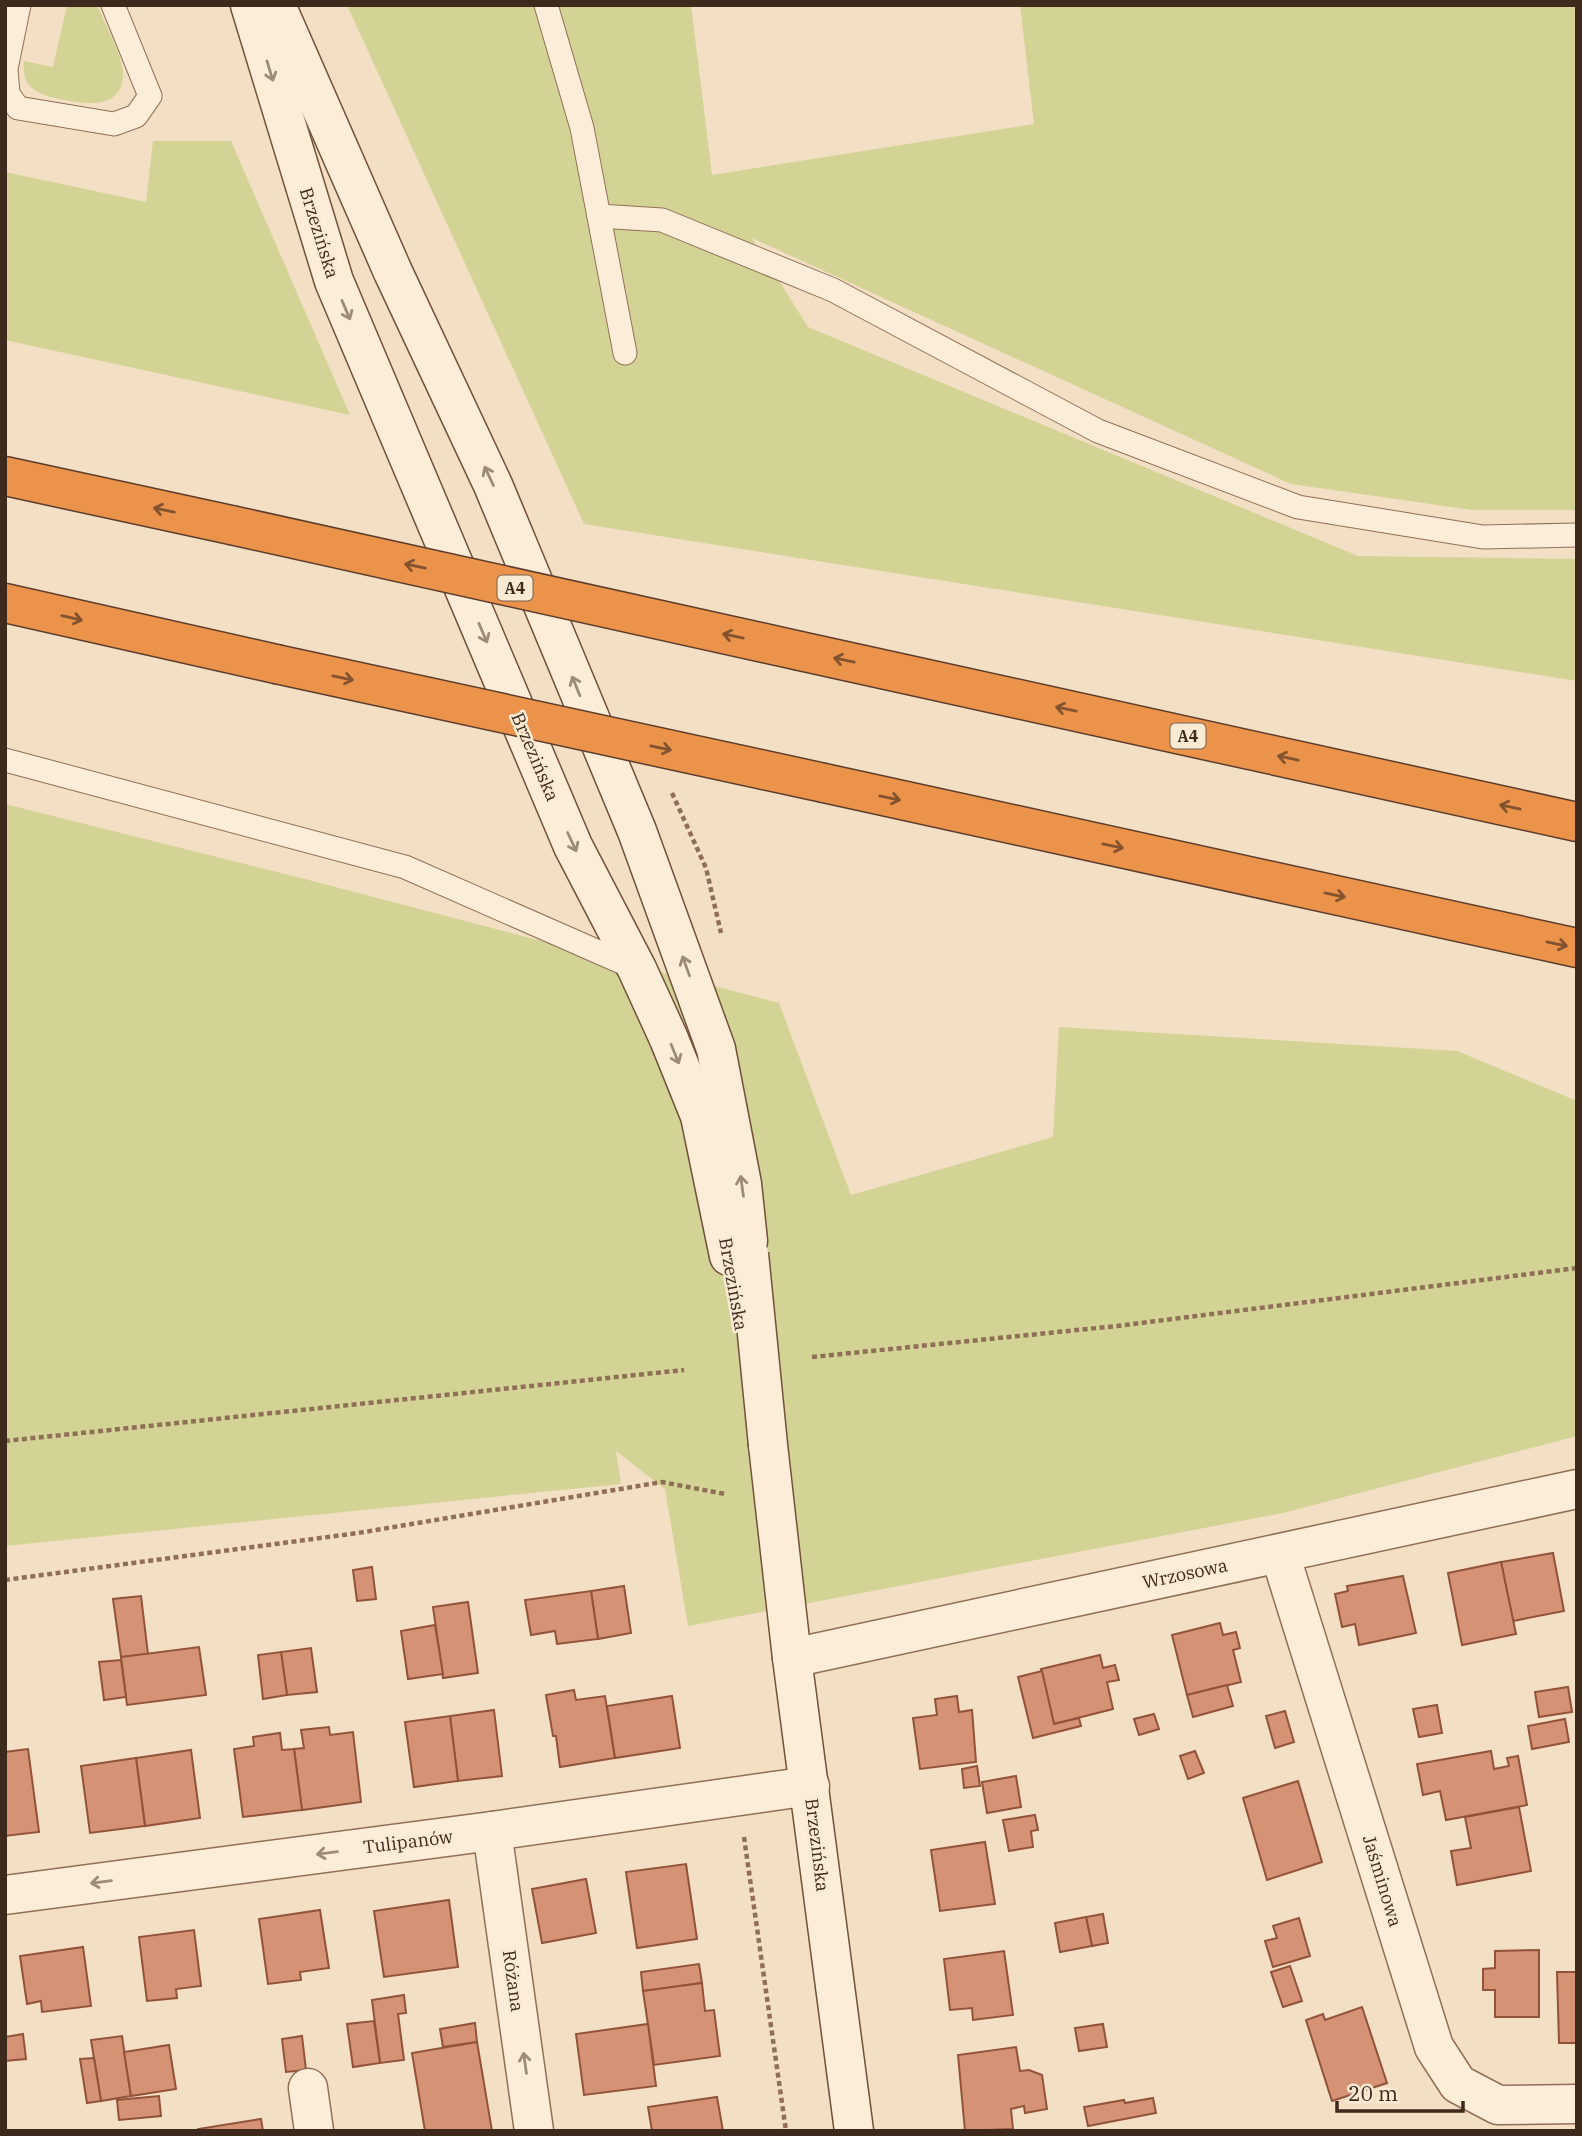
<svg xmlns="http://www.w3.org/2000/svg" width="1582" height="2136" viewBox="0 0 1582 2136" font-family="'IBM Plex Serif',serif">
<rect width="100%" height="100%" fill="#f3dfc3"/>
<!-- green -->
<g fill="#d3d396">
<path d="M67,5H97C104,22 122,55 123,72C124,108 90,105 65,100C42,96 20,90 24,61L53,67Z"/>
<polygon points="347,5 691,5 712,175 1034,124 1020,5 1577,5 1577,510 1472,510 1291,484 752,238 808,327 1358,556 1577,559 1577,681 584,524"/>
<polygon points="153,141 231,141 350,415 5,340 5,172 146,202"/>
<polygon points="5,804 301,878 779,1003 851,1195 1053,1137 1059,1027 1457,1051 1577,1101 1577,1436 1283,1513 688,1626 665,1489 616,1451 621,1484 5,1546"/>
</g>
<!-- building -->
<g fill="#d59275" stroke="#92533a" stroke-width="2">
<polygon points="1553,1553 1564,1611 1513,1621 1501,1562"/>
<polygon points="1501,1562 1516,1634 1462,1645 1448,1573"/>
<polygon points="372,1567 376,1599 357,1601 353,1570"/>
<polygon points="1403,1576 1416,1633 1359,1645 1355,1624 1342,1627 1335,1594 1348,1591 1347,1586"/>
<polygon points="624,1586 631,1633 598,1639 591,1591"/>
<polygon points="591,1591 598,1639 557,1644 555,1631 531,1635 525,1600"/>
<polygon points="141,1596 148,1654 121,1657 113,1599"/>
<polygon points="468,1602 478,1673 443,1678 433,1607"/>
<polygon points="1220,1623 1223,1635 1236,1632 1240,1648 1233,1650 1241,1682 1187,1695 1172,1635"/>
<polygon points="435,1625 443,1674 408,1679 401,1631"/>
<polygon points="199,1647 206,1695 127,1705 121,1657"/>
<polygon points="311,1648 317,1692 287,1695 281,1652"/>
<polygon points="281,1652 287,1695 263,1699 258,1655"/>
<polygon points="1100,1655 1103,1668 1115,1665 1119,1680 1107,1682 1113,1709 1054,1724 1041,1669"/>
<polygon points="121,1660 126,1697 104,1700 99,1662"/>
<polygon points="1042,1671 1054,1724 1079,1718 1081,1726 1033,1738 1018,1677"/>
<polygon points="1227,1685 1233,1706 1193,1717 1187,1695"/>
<polygon points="1568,1687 1572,1712 1539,1717 1535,1692"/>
<polygon points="574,1690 576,1700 605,1696 615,1758 560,1767 556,1736 553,1736 546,1695"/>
<polygon points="672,1696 680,1748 615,1758 607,1706"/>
<polygon points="957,1696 959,1712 972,1710 976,1762 920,1769 913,1718 937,1715 935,1699"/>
<polygon points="1437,1705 1442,1733 1419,1737 1413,1709"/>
<polygon points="494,1710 502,1776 458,1781 450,1716"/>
<polygon points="1285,1711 1294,1742 1275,1748 1266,1716"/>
<polygon points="1154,1714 1159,1729 1139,1735 1134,1719"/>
<polygon points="450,1716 458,1781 414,1787 405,1722"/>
<polygon points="1565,1719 1569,1742 1532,1749 1528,1726"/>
<polygon points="329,1727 330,1735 353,1732 361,1802 302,1810 294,1749 304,1748 301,1730"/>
<polygon points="280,1733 282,1750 294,1749 302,1810 243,1817 234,1749 254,1746 253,1737"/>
<polygon points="28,1749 39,1832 5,1836 5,1752"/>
<polygon points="191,1750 200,1818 145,1826 136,1758"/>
<polygon points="1195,1751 1204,1773 1188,1779 1180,1756"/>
<polygon points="1491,1751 1494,1769 1509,1766 1507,1758 1518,1756 1527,1805 1446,1820 1440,1791 1423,1795 1417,1764"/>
<polygon points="136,1758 145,1826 90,1833 81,1766"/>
<polygon points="977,1766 980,1786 964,1788 962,1769"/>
<polygon points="1016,1776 1021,1807 987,1813 982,1782"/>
<polygon points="1298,1781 1322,1862 1267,1880 1243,1798"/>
<polygon points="1519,1807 1531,1871 1457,1885 1451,1851 1471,1848 1465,1817"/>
<polygon points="1035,1815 1038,1830 1031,1831 1033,1847 1009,1851 1003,1820"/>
<polygon points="985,1842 995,1904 940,1911 931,1850"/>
<polygon points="686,1864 697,1939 637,1948 626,1872"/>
<polygon points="586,1879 596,1933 542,1943 532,1889"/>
<polygon points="449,1900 458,1967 384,1977 374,1911"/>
<polygon points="320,1910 329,1968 300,1972 301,1980 268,1984 259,1919"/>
<polygon points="1103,1914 1108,1943 1092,1946 1086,1917"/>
<polygon points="1086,1917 1092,1946 1060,1952 1055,1923"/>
<polygon points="1299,1918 1310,1956 1273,1967 1265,1941 1277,1938 1273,1926"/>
<polygon points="194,1930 201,1986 176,1989 177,1998 147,2001 139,1937"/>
<polygon points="83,1947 91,2006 42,2012 41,2001 27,2004 20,1956"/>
<polygon points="1539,1950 1539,2017 1495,2017 1495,1990 1483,1990 1483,1969 1495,1968 1495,1951"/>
<polygon points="1004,1951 1013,2015 973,2020 972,2008 950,2010 944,1959"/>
<polygon points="699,1964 702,1983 643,1991 641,1972"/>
<polygon points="1290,1966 1302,2001 1283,2007 1271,1972"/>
<polygon points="1557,1972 1577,1972 1577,2043 1559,2043"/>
<polygon points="702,1983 705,2011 714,2010 720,2056 654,2065 643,1991"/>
<polygon points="404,1995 406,2013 398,2014 404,2060 380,2063 372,2000"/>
<polygon points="1362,2007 1387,2083 1332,2101 1306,2020 1323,2014 1325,2020"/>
<polygon points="374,2021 380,2063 353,2067 347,2024"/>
<polygon points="475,2023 477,2042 443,2047 440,2029"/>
<polygon points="648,2024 656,2086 584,2095 576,2034"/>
<polygon points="1103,2024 1107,2047 1079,2051 1075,2028"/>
<polygon points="23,2034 26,2059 5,2061 5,2037"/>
<polygon points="122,2036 131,2096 101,2101 91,2040"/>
<polygon points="302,2036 306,2070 286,2072 282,2039"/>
<polygon points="477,2042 492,2131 425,2131 412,2053"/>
<polygon points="169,2045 176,2089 131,2096 124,2052"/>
<polygon points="1016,2047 1020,2071 1029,2070 1042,2075 1047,2109 1025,2113 1024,2106 1011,2109 1013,2129 965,2131 958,2055"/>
<polygon points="94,2058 101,2101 87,2103 80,2059"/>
<polygon points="159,2096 161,2116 119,2120 117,2100"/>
<polygon points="717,2097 723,2131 652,2131 648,2107"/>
<polygon points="1153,2098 1156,2113 1088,2126 1084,2107 1124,2100 1125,2103"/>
<polygon points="261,2119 263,2131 198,2131 198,2129"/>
</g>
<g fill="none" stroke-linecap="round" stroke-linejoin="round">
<defs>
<g id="lane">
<polyline points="19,5 6,69 8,94 18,108 114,124 136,116 150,96 113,5"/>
<polyline points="546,5 582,128 625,353"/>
<polyline points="599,216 662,220 833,290 1098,431 1298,507 1483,537 1577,535"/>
<polyline points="5,760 405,867 635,968"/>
</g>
<g id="street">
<polyline points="1280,1554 1434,2047 1458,2084 1498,2105 1577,2104"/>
<polyline points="792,1658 1577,1489"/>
<polyline points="492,1831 534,2131"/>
<polyline points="5,1895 492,1831 810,1786"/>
<polyline points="308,2088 314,2131"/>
</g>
<g id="secondary">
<polyline points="250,5 334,281 573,846 637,969 669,1039 700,1116 729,1256"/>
<polyline points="276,5 393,272 493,485 637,831 716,1049 742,1184 748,1241"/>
<polyline points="768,1445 792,1658 854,2131"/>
</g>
<g id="highway">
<polyline points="5,476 231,525"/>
<polyline points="5,603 276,664"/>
<polyline points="800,651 1577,822"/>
<polyline points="824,783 1577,948"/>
</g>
</defs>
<!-- lane casing -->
<use href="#lane" stroke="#906f57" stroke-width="25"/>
<!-- street casing -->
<use href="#street" stroke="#906f57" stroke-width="41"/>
<!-- secondary casing -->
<use href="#secondary" stroke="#72503a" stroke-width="41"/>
<!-- highway casing -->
<use href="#highway" stroke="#5d3d2c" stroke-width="41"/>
<!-- path -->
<g stroke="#906f57" stroke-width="4.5" stroke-dasharray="5 3.5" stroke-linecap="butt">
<polyline points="672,793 706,868 721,933"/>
<polyline points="812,1357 1117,1326 1577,1268"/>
<polyline points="5,1441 684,1370"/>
<polyline points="5,1580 358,1533 662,1482 725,1494"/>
<polyline points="744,1837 786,2131"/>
</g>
<!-- lane -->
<use href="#lane" stroke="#fcedd8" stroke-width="23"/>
<!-- street -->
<use href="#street" stroke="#fcedd8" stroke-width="38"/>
<!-- secondary -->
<use href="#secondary" stroke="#fcedd8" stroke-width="38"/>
<!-- highway -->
<use href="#highway" stroke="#eb934b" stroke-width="38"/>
<defs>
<polyline id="secondary-bridge" points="749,1254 768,1445"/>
<g id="highway-bridge">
<polyline points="231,525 800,651"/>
<polyline points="276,664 824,783"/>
</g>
</defs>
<!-- secondary-bridge casing -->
<use href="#secondary-bridge" stroke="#72503a" stroke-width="41" stroke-linecap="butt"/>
<!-- highway-bridge casing -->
<use href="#highway-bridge" stroke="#5d3d2c" stroke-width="41" stroke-linecap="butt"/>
<!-- secondary-bridge -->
<use href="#secondary-bridge" stroke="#fcedd8" stroke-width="38"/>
<!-- highway-bridge -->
<use href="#highway-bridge" stroke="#eb934b" stroke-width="38"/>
</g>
<!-- one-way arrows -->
<defs><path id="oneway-shaft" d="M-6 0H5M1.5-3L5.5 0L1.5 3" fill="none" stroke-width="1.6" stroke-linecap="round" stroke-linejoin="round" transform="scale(1.75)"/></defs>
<g stroke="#9d8b7a">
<use href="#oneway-shaft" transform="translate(270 71) rotate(73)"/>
<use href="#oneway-shaft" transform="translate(346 310) rotate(67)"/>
<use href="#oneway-shaft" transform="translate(489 476) rotate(-115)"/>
<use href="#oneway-shaft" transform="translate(483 633) rotate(67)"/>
<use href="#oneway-shaft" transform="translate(576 686) rotate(-112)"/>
<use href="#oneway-shaft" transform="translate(572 842) rotate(65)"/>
<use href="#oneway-shaft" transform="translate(686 966) rotate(-110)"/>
<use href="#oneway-shaft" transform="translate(675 1054) rotate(68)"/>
<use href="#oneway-shaft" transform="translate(742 1186) rotate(-98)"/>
<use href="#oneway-shaft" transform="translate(327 1853) rotate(173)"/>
<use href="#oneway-shaft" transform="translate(101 1882) rotate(173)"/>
<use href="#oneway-shaft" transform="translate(525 2063) rotate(-98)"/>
</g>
<g stroke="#83532f">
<use href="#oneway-shaft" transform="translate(164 510) rotate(-168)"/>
<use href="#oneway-shaft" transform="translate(415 566) rotate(-168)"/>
<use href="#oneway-shaft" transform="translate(72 618) rotate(13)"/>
<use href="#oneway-shaft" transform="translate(733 636) rotate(-168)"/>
<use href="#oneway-shaft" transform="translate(844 660) rotate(-168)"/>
<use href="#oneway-shaft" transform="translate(343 678) rotate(12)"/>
<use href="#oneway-shaft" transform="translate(1066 709) rotate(-168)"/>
<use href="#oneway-shaft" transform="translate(661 748) rotate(12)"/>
<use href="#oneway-shaft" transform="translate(1288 758) rotate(-168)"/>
<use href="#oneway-shaft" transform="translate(890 798) rotate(12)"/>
<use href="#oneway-shaft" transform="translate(1510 807) rotate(-168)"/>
<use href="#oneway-shaft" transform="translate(1113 846) rotate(12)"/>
<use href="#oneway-shaft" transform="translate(1335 895) rotate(12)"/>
<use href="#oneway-shaft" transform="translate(1557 944) rotate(12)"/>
</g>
<g text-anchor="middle" stroke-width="5" stroke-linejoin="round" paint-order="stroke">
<!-- shield labels -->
<g fill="#f9ead4" stroke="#766354" stroke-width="2">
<rect x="497.5" y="575.5" width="35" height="25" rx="5"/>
<rect x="1170.5" y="723.5" width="35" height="25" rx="5"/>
</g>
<g font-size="16" font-weight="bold" fill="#3e291d">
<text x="515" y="594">A4</text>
<text x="1188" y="742">A4</text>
</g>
<!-- street labels -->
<g font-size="18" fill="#3e291d" stroke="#f9ead4">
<text transform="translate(319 233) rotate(73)" y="6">Brzezińska</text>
<text transform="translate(535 757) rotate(67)" y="6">Brzezińska</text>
<text transform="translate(733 1284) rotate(80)" y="6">Brzezińska</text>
<text transform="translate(1185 1574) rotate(-12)" y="6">Wrzosowa</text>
<text transform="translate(408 1842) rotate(-7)" y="6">Tulipanów</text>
<text transform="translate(817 1845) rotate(83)" y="6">Brzezińska</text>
<text transform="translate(1382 1881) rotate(73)" y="6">Jaśminowa</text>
<text transform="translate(513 1981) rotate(82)" y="6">Różana</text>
</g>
</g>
<!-- border -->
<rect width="1582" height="2136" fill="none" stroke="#3e291d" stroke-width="14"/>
<!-- scale -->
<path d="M1337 2101v10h126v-10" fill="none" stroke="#3e291d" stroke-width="3.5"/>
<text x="1348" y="2101" font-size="21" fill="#3e291d" stroke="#f9ead4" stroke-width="5" paint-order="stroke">20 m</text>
</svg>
